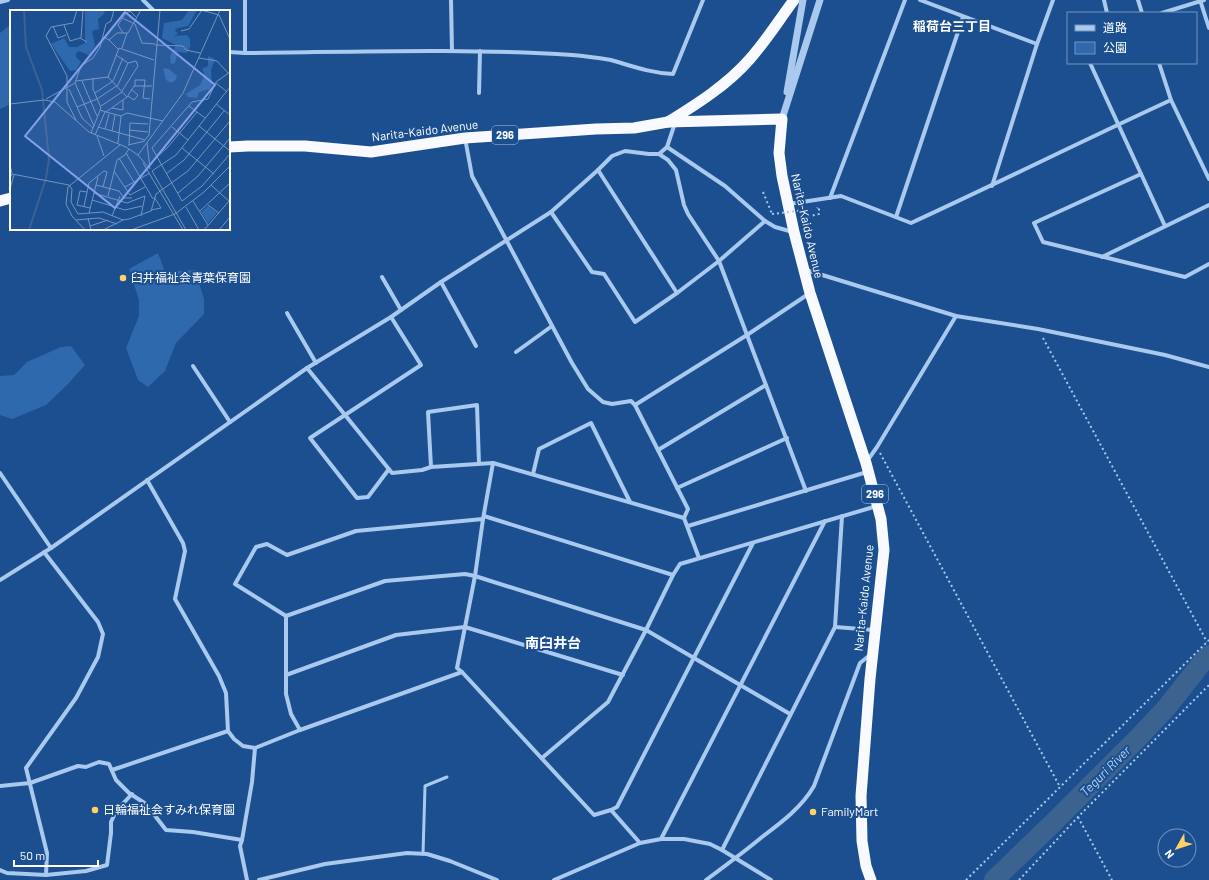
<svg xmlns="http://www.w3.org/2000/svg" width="1209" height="880" viewBox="0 0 1209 880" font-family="Barlow,'Noto Sans JP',sans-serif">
<rect width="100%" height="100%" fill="#1b4f8f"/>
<!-- green -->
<g fill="#2e69ad">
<polygon points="11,24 11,104 0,109 0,33"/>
<polygon points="158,253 165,272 195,270 204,299 204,314 176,343 165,371 148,387 138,380 126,348 139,316 139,300 129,269"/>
<polygon points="71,346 85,365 68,384 46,405 12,419 0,415 0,376 14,375 27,362 61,347"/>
</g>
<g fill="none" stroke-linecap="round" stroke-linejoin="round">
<!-- river -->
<polyline stroke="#3c6290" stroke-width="20" points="994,880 1052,824 1140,736 1167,707 1201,664 1209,655"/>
<!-- path -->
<g stroke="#a9c9ee" stroke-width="2" stroke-dasharray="2 3" stroke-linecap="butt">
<polyline points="763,192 772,214"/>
<polyline points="803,218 819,214 819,207 817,208"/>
<polyline points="1043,338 1207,642"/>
<polyline points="880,453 1060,787"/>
<polyline points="1078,817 1112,880"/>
<polyline points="966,880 1209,640"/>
<polyline points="1019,880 1078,817 1209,685"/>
</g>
<!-- service -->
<polyline stroke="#a9c9ee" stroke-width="3" points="423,854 425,786 447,777"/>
<!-- minor -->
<g stroke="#a9c9ee" stroke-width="4">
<polyline points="143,0 154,11"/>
<polyline points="245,0 245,53"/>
<polyline points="451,0 452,51"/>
<polyline points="920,0 1037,44"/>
<polyline points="1104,0 1107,13"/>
<polyline points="1138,0 1142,13"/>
<polyline points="1200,0 1209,28"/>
<polyline points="0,2 8,0"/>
<polyline points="1162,13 1204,0"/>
<path d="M229,52L245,53C354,52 463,48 572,55C585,56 599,58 611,60C632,66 650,73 673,74L703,0"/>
<polyline points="1090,63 1165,226"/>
<polyline points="1159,63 1171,100 1209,179"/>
<polyline points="479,93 480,51"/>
<polyline points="465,138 472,176 572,363 588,389 603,402 612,404 631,401 635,405"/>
<polyline points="667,147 725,186 765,221 775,227 793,232"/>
<polyline points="659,154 667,147 675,123"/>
<polyline points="598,170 677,293"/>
<polyline points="1141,174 1034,223 1043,242 1185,277 1209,264"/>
<polyline points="992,186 1037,44 1053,0"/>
<polyline points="830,198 905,0"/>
<path d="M789,204L841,196L911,223C998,183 1084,140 1171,100"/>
<polyline points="551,212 592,272 604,274 635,322 677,293 719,261 765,221"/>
<polyline points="896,217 963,17"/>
<polyline points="1102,257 1209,205"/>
<polyline points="806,270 956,316 1038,329 1165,355 1209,367"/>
<polyline points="382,277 401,310"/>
<polyline points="441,282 476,346"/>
<polyline points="287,313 316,363"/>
<polyline points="516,352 552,326"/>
<polyline points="193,366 230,422"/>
<polyline points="307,368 392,473 422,470 431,467 493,463 684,518 699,558"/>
<polyline points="658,450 766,385"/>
<polyline points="867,461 877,447 956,316"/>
<polyline points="431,467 428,412 477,405 479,464"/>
<polyline points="389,469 368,497 357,498 310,438 421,365 391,317"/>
<polyline points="0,473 51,548"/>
<polyline points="533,474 539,449 591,423 630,502"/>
<polyline points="147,480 183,543 185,551 175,599 219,676 226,693 228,731 234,739 243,746 255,748 300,730 462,672 594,815 611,810 640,843"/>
<polyline points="677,488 787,438"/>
<polyline points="484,516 673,575"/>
<polyline points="684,518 688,509 635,405 747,335 810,293"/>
<polyline points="688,526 867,472"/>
<polyline points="44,552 98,622 103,634 98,657 76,698 26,768 47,853 46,875"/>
<polyline points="0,580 51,548 307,368 391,317 441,282 551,212 598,170 612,156 625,151 649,154 659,154 668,160 676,170 684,205 688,214 719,261 806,491"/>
<polyline points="286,616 385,581 465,574 475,576 646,630 790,714"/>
<polyline points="286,616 235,584 256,547 267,544 287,555 356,531 483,519"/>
<polyline points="286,616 286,694 291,714 300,730"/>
<polyline points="835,627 874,630"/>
<polyline points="462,672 457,668 475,576 483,519 493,463"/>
<polyline points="286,675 396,635 465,627 623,675"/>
<polyline points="542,758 608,702 646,630 673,575 680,564 877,506"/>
<polyline points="112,770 228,731"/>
<polyline points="0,786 30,783 78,766 86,767 99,762 109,764 116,780 129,793 146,804 166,830 193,832 242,840 240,846 247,880"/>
<polyline points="611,810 617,807 753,543"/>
<polyline points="661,839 825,521"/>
<polyline points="242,840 252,782 255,748"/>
<polyline points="722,850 835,627 842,516"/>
<polyline points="0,870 7,873 46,875 86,871 107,865 111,833 111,822 116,811 132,794"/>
<polyline points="259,880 325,864 407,853 427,854 450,861 497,880"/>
<polyline points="554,880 640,843 661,839 684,839 710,844 722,850 771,880"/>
<path d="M706,880C725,866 744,852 762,837C782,822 802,807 814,786L857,671L860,663L870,655"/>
</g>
<!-- tertiary -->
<g stroke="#a9c9ee" stroke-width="7">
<polyline points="787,92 803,0"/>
<polyline points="782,119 820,0"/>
</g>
<!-- trunk -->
<g stroke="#f8faff" stroke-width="11">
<path d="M668,122C697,104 727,85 749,60C766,41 779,20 794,0"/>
<polyline points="229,147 248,146 305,146 371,152 465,138 596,129 634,128 668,122 782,119 779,153 782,176 794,232 810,293 866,463 881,519 884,550 870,679 861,796 862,841 866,866 871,880"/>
<polyline points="0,201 11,198"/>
</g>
<!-- path-bridge -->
<polyline stroke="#a9c9ee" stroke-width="2" stroke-dasharray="2 3" stroke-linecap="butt" points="772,214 805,210"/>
</g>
<!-- markers -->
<g fill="#ffd166" stroke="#1b4f8f" stroke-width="1.5">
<circle cx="123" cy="278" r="4"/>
<circle cx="95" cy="810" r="4"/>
<circle cx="813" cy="812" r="4"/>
</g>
<g text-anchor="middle" stroke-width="4" stroke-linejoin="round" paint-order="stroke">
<!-- shield labels -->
<g fill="#1b4f8f" stroke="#bbcadd" stroke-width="1">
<rect x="492" y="126" width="26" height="18" rx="3"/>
<rect x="862" y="485" width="26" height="18" rx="3"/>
</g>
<g font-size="11" font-weight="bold" fill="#fff">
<text x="505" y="139">296</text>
<text x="875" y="498">296</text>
</g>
<!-- street labels -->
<g font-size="12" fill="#fff" stroke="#1b4f8f">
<text transform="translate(425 131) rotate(-7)" y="4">Narita-Kaido Avenue</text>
<text transform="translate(807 226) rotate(77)" y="4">Narita-Kaido Avenue</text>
<text transform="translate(864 598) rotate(-84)" y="4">Narita-Kaido Avenue</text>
</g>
<!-- poi labels -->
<g font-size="12" fill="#fff" stroke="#1b4f8f" text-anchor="start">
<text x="131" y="282">臼井福祉会青葉保育園</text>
<text x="103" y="814">日輪福祉会すみれ保育園</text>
<text x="821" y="816">FamilyMart</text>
</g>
<!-- neighbourhood labels -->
<g font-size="13" font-weight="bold" fill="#fff" stroke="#1b4f8f">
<text x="952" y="31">稲荷台三丁目</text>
</g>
<!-- water labels -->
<g font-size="13" font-style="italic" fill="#b5d3f5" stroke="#1b4f8f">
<text transform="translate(1105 771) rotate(-45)" y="5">Teguri River</text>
</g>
<!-- quarter labels -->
<g font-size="14" font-weight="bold" fill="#fff" stroke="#1b4f8f">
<text x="553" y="648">南臼井台</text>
</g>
</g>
<!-- overview -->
<g transform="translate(10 10)">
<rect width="220" height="220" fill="#1b4f8f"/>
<path d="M75,0H95L94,4L88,9L89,19L82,21L85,36L79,45L69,41L66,43V47L71,52L66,60L60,61L41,34L54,28L59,37H67L75,33ZM179,0H187L178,16L167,18L165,20L168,24L163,26L177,25L180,29V37L177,43L168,42L165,53L161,54L160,46L166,35L152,28L154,13L172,10ZM198,46L205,49L201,60L202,75L200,79L189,82L187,88L178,87L176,84L190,75L193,69L194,63L192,59L198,56ZM153,58L159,59L167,66L166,70L161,73L156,70ZM198,196L207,203L198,213L191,202Z" fill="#2e69ad"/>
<path fill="none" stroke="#3c6290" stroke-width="2" d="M14,0L16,37L32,80L39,149L36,168L19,220"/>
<path fill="none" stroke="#7695bc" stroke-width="1" d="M191,0L209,5L220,29M112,8L125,14L132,33L145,34M54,15L60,31L70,28L77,32M43,16L48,28L56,25M171,21L179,19L192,0M113,23L108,15L115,4L120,1L127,8M94,27L99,30L107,23H118L131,0M71,28L73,0M99,30L108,39M145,35L173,36L176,40L190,43M112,38L117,23M106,45L118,53M189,48L207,51L218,63M220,62L206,72L198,89L182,92L142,138L172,191L192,176L220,144M98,67L117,87M66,71L98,67L109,38L144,50M72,71L87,106M65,73L84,116M206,73L216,81M125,76V70H135L133,88L140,89M59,79L72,108L83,118M112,81L128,56L126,51L118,53M85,83L103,71L113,48M118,86L124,90L128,85L122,80M36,89L65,73L71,56L83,48L90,37L96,14L101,11L104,0M0,94L34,90L45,92L79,122L116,137L128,145L173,83L210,0M206,94L220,105M91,96L112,82M179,96L195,108M67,97L87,89L108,75L118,53M102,98L113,100V90M90,100L96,102L117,87L124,76H142M96,102L111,106L108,133M111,106L117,103L153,111M66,110L57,92V66L36,26L41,17L63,13L67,0M189,116L220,141M88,117L135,130M162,117L178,130M95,119L99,104M119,120L138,122M102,121L105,105M81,123L91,98L83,79V68M85,125L95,102M87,126L94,146M135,130L139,125L150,0M137,133L140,159M118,135L135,131M119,135L120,113L138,114M172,138L204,164M116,143L143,189M128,145L139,158M147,147L158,137L187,102M109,148L124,172M133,153L173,220M0,154L2,164L0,169M104,161L120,185L135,177M142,161L166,145L220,77M142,161L176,220M2,164L59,175L62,179L61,192L68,204L93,202L113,210L119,209L141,201L146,184L178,161L220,111M156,164L174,150L214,101M86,175L109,181L114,188H122M201,175L220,192M115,177L140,163M0,179L4,165M77,182L70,181L67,195L80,198M84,183L117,193L135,186L131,206M168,183L188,166L220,128M98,186L107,150L115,145L119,139M82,190L115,200L132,196M183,191L198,215M198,195L209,203M74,196L79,173L94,161L97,162L93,177M176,197L189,220M141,200L151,198L144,187M190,201L220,173M79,203L88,167M102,206L110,186M78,208L81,220M66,210L89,208L107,214M80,216L98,210M75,220L62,206L56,194L58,177L110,135M93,220L113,210M121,220L165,204L194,182L220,156M194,220L220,190M209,220L220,207"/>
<path fill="#839eea" fill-opacity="0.15" stroke="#839eea" stroke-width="2" d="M115,2L205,75L105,198L15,126Z"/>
<rect width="220" height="220" fill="none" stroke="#fff" stroke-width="2"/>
</g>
<!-- legend -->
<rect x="1067" y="12" width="130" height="52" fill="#1b4f8f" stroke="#7695bc"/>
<rect x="1075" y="25" width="20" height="6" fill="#a9c9ee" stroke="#7695bc"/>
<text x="1103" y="32" font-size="12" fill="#ffffff">道路</text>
<rect x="1075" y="42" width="20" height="12" fill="#2e69ad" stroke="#7695bc"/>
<text x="1103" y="52" font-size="12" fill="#ffffff">公園</text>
<!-- north arrow -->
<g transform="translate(1177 848) rotate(231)"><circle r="19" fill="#1b4f8f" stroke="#7695bc"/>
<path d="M0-3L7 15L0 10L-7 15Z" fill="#ffd166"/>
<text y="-6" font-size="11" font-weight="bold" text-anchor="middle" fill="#ffffff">N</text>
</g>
<!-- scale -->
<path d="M14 860v6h84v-6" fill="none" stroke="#ffffff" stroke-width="2"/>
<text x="20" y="860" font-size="12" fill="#ffffff" stroke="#1b4f8f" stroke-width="3" paint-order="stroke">50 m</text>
</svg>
